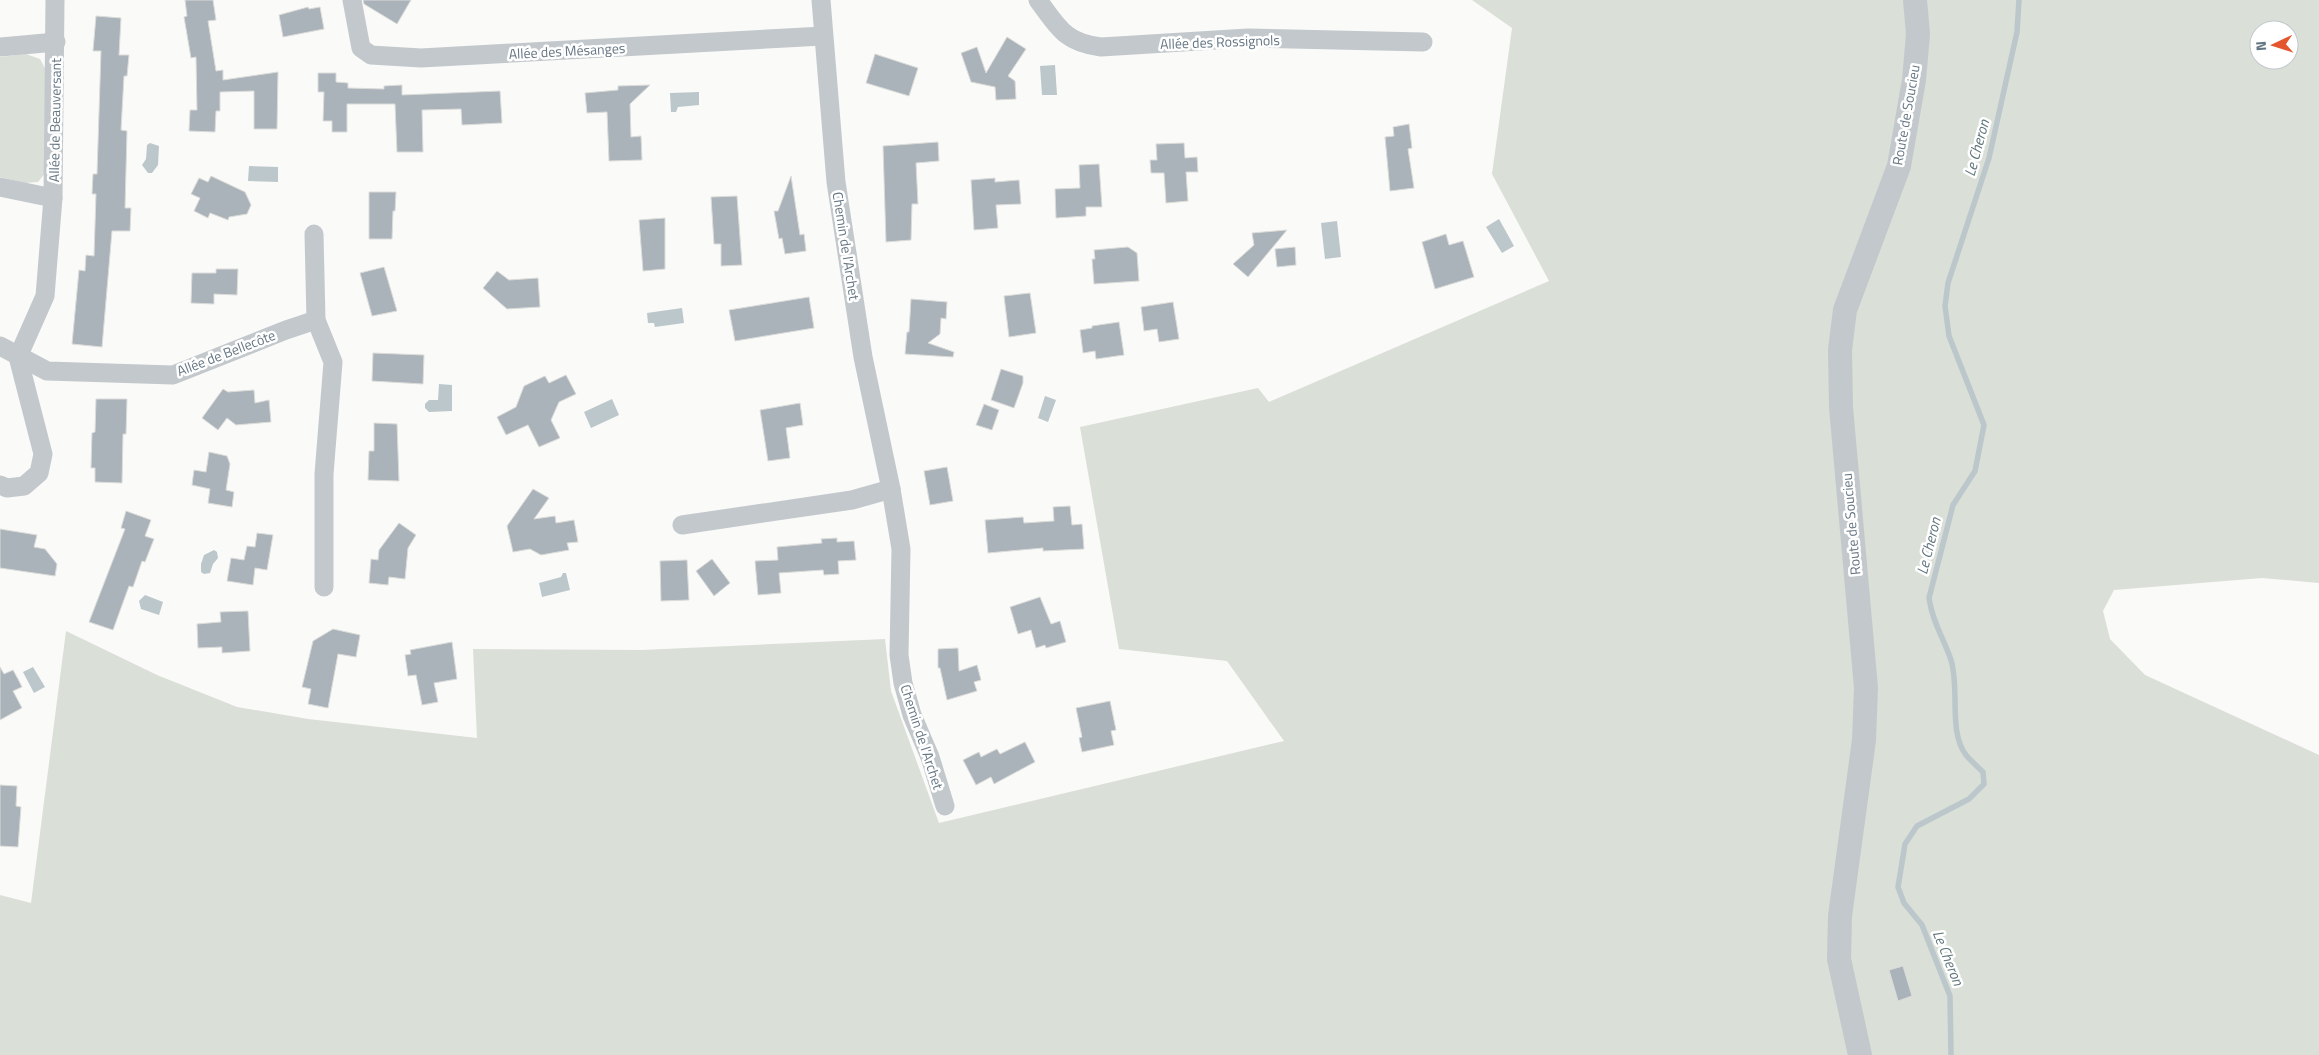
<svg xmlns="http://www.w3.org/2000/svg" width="2319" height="1055" viewBox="0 0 2319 1055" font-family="'Titillium Web',sans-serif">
<rect width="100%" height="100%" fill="#fafaf8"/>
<!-- green -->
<g fill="#dadfd7" fill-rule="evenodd">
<path d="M1472,0H2319V583L2262,578L2114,590L2103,611L2110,639L2145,675L2319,755V1055H0V895L31,903L66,631L157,675L237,707L308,719L477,738L473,649L642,650L885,639L891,691L939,823L1284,741L1227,661L1119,649L1080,427L1258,388L1269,402L1549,281L1492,174L1512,28ZM2259,30H2289V60H2259Z"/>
<polygon points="26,54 40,59 47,72 46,172 38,182 25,183 0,177 0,57"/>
</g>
<!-- water -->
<g fill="#bbc7cb">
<polygon points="1055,65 1057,95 1042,95 1040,66"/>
<polygon points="699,92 699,105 678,107 676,112 671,112 670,93"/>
<polygon points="150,143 159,146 158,165 152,173 148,173 142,165 146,159 147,145"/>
<polygon points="249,166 278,167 278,182 248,181"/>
<polygon points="1499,219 1514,246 1502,253 1486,227"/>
<polygon points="1337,221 1341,257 1325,259 1321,223"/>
<polygon points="682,308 684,323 655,327 654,323 648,323 647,313"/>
<polygon points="439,384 452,385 452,411 429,412 425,408 425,404 429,400 438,400"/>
<polygon points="1045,396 1056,400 1048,422 1038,418"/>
<polygon points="612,399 619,415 591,428 584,412"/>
<polygon points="214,550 217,552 218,558 213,564 210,573 204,574 201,572 201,564 204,555"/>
<polygon points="563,573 566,573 570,590 542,597 539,583 561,577"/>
<polygon points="145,595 163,602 159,615 141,609 139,601"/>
<polygon points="33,667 45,687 34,693 23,672"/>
</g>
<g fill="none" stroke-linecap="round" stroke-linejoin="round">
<!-- stream -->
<path stroke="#bbc7cb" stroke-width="5.5" d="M1951,1055L1950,996L1922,925L1904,903L1898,887L1905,844L1917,826L1969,799L1984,784L1983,772C1978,767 1971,761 1966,755C1948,732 1960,689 1951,660C1944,639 1932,621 1929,598L1953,505L1975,471L1984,425L1949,336L1945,306L1948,283L1989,158L2017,32L2019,0"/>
</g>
<!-- building -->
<g fill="#aab3b9" stroke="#dcdcda">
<polygon points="185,0 213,0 216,20 208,21 216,71 223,70 223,80 278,72 277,129 254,129 254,91 220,92 220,111 216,111 215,132 189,131 190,110 197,110 196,57 191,58 184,17 187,16"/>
<polygon points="363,0 411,0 397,24 364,4"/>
<polygon points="308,7 309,9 320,7 324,29 283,37 279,15"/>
<polygon points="96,16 121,18 119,55 129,55 127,76 124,76 121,130 127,131 125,208 131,208 130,231 112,231 102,347 72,344 79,270 85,271 86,255 94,256 96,194 92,194 93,174 97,174 101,51 93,51"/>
<polygon points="1007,37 1026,49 1008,76 1015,81 1016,99 996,100 995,87 971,82 961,53 977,47 986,73"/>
<polygon points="875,54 918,68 909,96 866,83"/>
<polygon points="318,73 336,73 336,82 348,83 348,88 384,89 384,86 402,85 402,95 500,91 502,123 462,125 461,109 422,110 423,152 397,152 395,104 347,104 347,132 332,132 332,121 323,121 324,92 318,92"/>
<polygon points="650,85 630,104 631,137 641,136 642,160 609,161 607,112 587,113 585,93 618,90 618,86"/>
<polygon points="1409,124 1412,148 1408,149 1414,188 1390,191 1385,137 1394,136 1393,127"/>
<polygon points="938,142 939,161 916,163 918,204 912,204 911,240 886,242 883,146"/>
<polygon points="1184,143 1185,158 1197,157 1198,172 1186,172 1188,201 1166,203 1164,173 1151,173 1150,160 1157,160 1156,144"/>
<polygon points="1099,164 1102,207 1086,207 1086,216 1056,218 1055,189 1080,188 1079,165"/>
<polygon points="211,176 245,192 251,205 247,214 229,217 228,220 210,213 208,218 194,211 200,198 191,194 199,178 208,182"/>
<polygon points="791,176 800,235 804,234 806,251 785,254 782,238 779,239 774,211 778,211"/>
<polygon points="995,178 995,182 1019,180 1021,204 996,205 998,228 974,230 971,180"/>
<polygon points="369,192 396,192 395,211 393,211 392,239 369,239"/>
<polygon points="737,196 742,265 721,266 721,244 714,244 711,197"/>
<polygon points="665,218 665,269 643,271 639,220"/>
<polygon points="1287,230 1248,277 1233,264 1254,245 1252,233"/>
<polygon points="1446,234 1449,245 1463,241 1474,277 1435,289 1422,242"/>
<polygon points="1128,247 1137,253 1139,281 1094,284 1092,259 1095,259 1094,250"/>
<polygon points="1295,247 1296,265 1277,267 1275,249"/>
<polygon points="384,267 397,311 372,316 360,273"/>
<polygon points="216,269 238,269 237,295 214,294 214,304 191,303 192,273 216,273"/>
<polygon points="497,271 509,280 538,278 540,307 507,309 483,288"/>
<polygon points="1030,293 1036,333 1009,337 1004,296"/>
<polygon points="809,297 814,328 735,341 729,310"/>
<polygon points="911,299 947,302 946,319 941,318 940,334 928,343 954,352 953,357 905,354 907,332 909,332"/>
<polygon points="1173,302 1179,339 1159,342 1157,329 1144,331 1141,307"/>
<polygon points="1119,322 1124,355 1096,359 1095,351 1083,353 1080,330 1092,328 1092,326"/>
<polygon points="373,353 424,355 423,384 372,381"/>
<polygon points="1001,369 1023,376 1023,383 1014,408 991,400"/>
<polygon points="566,375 576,394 559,402 551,420 560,438 539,447 528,425 506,435 497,417 516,407 524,386 545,376 549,383"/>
<polygon points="223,389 228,392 254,390 255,403 269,400 271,422 236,425 227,418 218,430 202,418"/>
<polygon points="96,399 127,399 126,434 123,434 122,483 95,482 95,468 91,468 92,433 95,432"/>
<polygon points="800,403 803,425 786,428 790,458 768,461 760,410"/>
<polygon points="984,404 999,410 992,430 976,425"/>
<polygon points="374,423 397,424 399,481 368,480 369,451 374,451"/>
<polygon points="209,452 227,456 230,464 226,490 234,492 232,507 208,503 210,489 192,485 194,470 206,472"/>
<polygon points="947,467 953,501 930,505 924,471"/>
<polygon points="533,489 549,498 534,519 555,516 556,523 574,520 578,542 567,543 569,550 541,555 530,549 513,552 507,526"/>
<polygon points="1070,506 1072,525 1082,524 1084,549 1043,551 1043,548 988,553 985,520 1023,517 1024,523 1054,521 1053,507"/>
<polygon points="126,511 151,520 145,536 154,539 145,562 142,561 133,587 129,586 113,630 89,622 125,529 121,528"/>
<polygon points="399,523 416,535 408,548 405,579 389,577 388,585 369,583 371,559 378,560 379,550"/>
<polygon points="0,529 37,535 34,547 45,549 57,564 55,576 0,568"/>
<polygon points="257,533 273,535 267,570 255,568 253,585 227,581 231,558 244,560 247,546 255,547"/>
<polygon points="837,538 837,542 854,541 856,560 838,561 839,574 824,575 823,570 779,573 781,593 758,595 755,561 778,560 777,547 822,543 821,539"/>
<polygon points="712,559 730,583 714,596 696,571"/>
<polygon points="687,560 689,600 661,601 660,561"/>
<polygon points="1040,597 1051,624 1060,621 1066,642 1046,648 1045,645 1036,648 1031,630 1018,634 1010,607"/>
<polygon points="248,611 250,651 222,653 222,647 198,648 197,624 221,622 220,612"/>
<polygon points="333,629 360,635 356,657 338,654 328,708 308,704 311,689 302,687 313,641"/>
<polygon points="452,642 457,679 434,683 438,702 422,705 416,675 408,676 405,655 411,654 410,650"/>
<polygon points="958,648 959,671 977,665 981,680 974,682 977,691 947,700 940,668 938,668 938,649"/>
<polygon points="0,667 4,674 13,670 18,679 22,687 13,691 22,708 0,720"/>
<polygon points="1110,701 1116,730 1111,731 1114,745 1082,752 1079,738 1082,737 1076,708"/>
<polygon points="1025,742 1035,762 994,784 991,777 976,785 963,760 979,752 981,757 997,749 1000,754"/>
<polygon points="0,785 17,786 16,806 21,807 18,847 0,846"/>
<polygon points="1903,966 1912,996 1898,1001 1889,970"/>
</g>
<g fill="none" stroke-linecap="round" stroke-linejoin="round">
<!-- minor -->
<g stroke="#c3c8cc" stroke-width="19">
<polyline points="352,0 361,48 371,55 421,58 823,36"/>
<polyline points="821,0 836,182 863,357 891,489 901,549 899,655 903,683 912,715 930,757 945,806"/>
<path d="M1038,0C1058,27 1065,43 1101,47L1248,38L1423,42"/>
<polyline points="0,47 56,42"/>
<polyline points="0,187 53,198"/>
<polyline points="314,234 316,320 333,362 324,474 324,587"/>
<polyline points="0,346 47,371 173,375 286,330 316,320"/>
<polyline points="0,485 7,488 24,486 39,473 43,454 18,357 45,296 53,198 55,0"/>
<polyline points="682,525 852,500 891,489"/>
</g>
<!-- tertiary -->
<polyline stroke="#c3c8cc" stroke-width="24" points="1860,1055 1839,959 1840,916 1864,740 1866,688 1841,407 1840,350 1845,310 1899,166 1914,80 1918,34 1915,0"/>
</g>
<g text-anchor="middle" stroke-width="5" stroke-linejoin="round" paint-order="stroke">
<!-- street labels -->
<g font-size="14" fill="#657683" stroke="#fff">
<text transform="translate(1220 42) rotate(-2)" y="5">Allée des Rossignols</text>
<text transform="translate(567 51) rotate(-3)" y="5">Allée des Mésanges</text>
<text transform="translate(1906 115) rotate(-80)" y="5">Route de Soucieu</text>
<text transform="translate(55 120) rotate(-89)" y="5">Allée de Beauversant</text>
<text transform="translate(846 246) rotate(81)" y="5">Chemin de l'Archet</text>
<text transform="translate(226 353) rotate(-21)" y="5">Allée de Bellecôte</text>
<text transform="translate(1851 524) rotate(-95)" y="5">Route de Soucieu</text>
<text transform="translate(922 737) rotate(72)" y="5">Chemin de l'Archet</text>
</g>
<!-- water labels -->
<g font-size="15" font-style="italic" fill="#60757c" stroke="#fff">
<text transform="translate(1977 148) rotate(-75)" y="5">Le Cheron</text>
<text transform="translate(1929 546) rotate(-76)" y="5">Le Cheron</text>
<text transform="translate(1948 958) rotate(68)" y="5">Le Cheron</text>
</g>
</g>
<!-- north arrow -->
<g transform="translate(2274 45) rotate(266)"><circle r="24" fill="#ffffff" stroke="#c1c8cd"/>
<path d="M0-4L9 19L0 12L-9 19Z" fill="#e4572e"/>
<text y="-8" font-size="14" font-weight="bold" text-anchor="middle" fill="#657683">N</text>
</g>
</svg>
